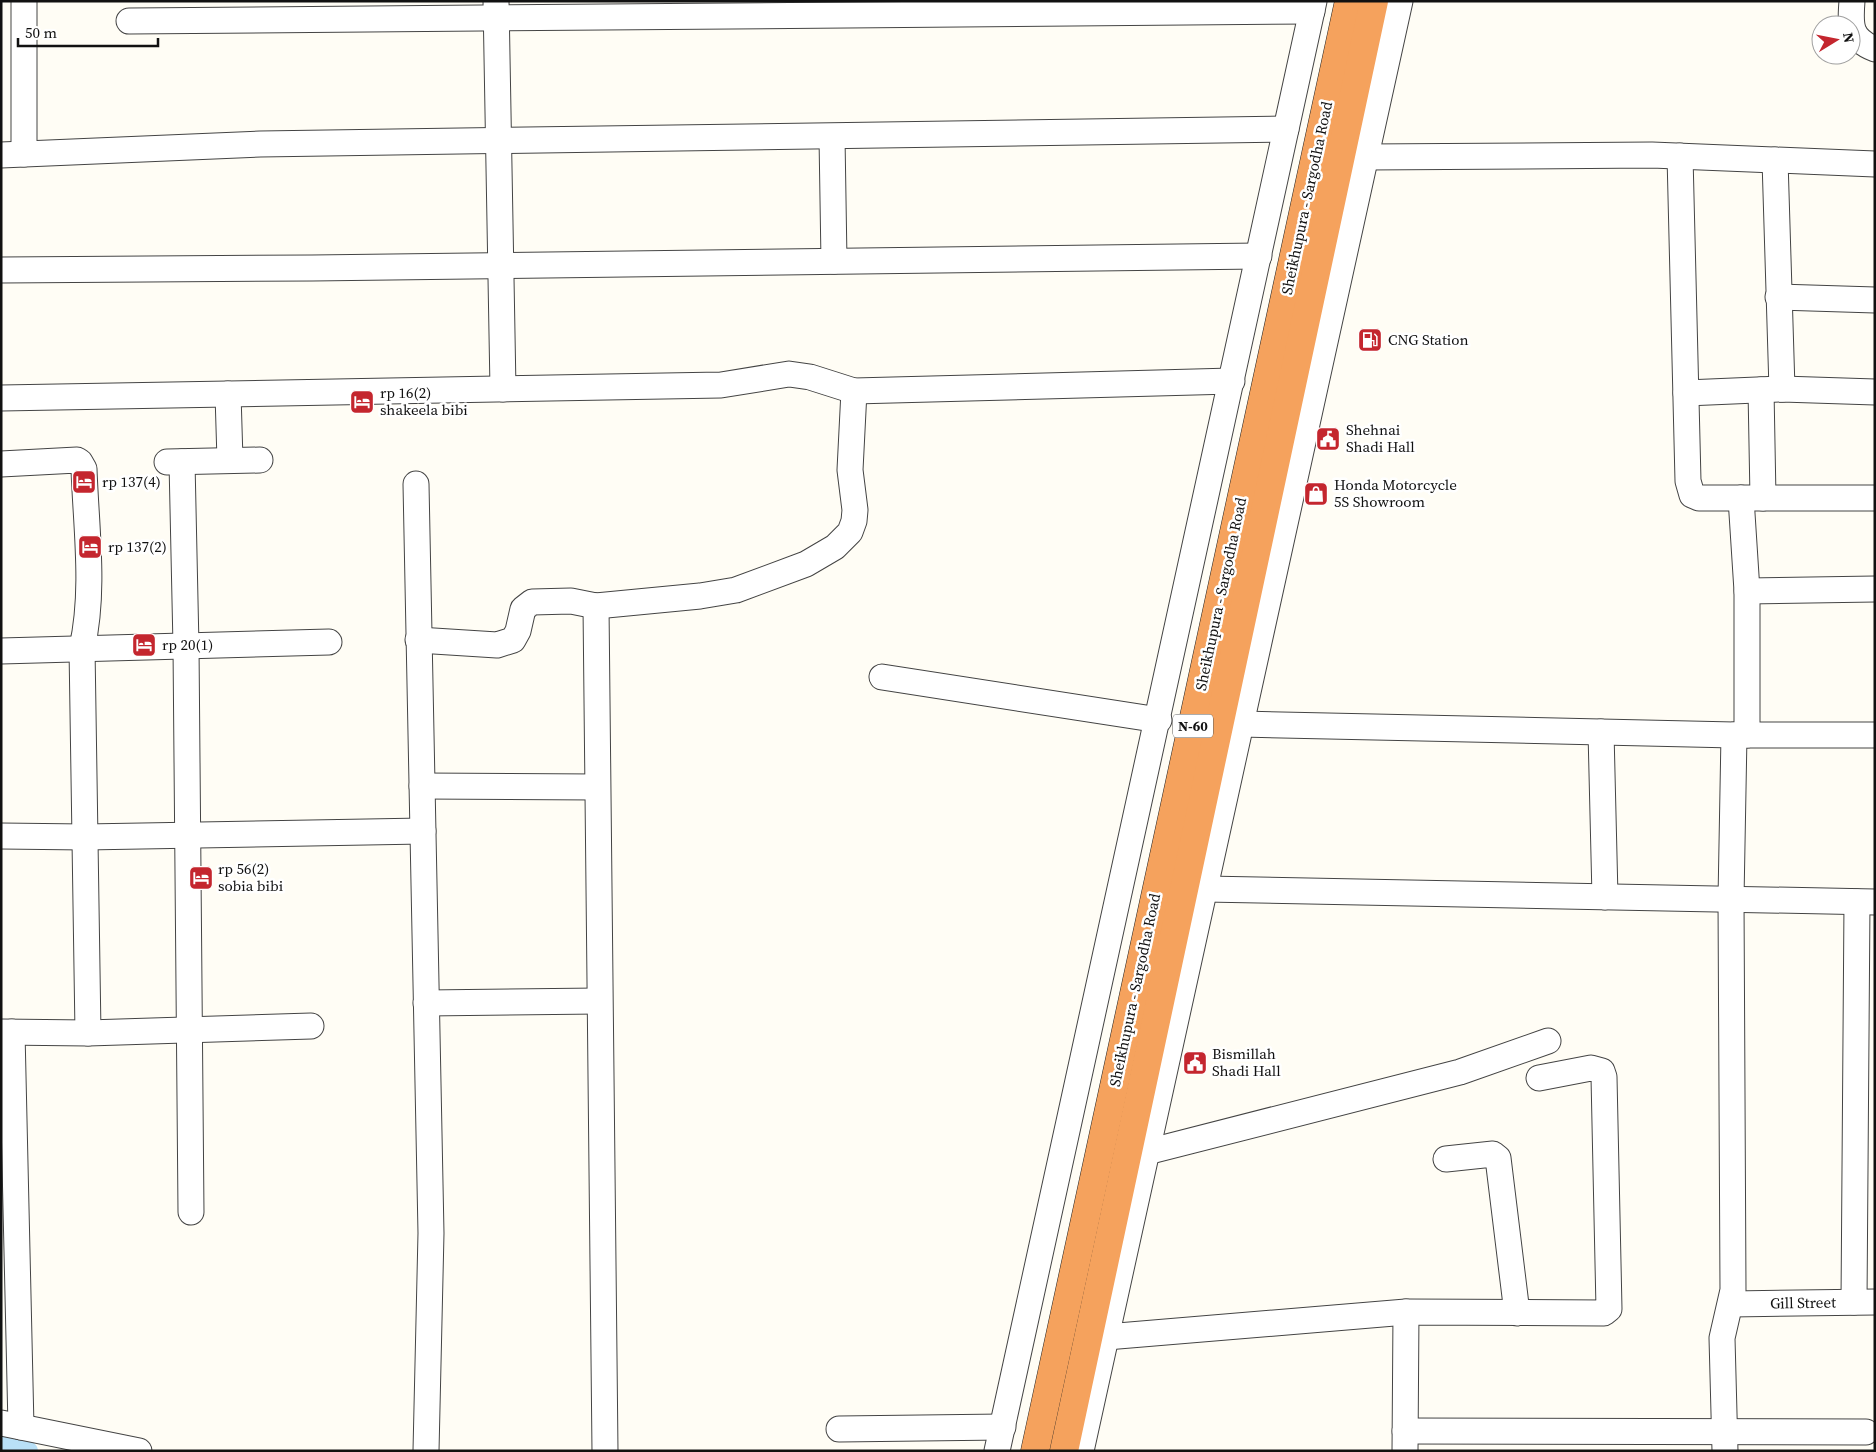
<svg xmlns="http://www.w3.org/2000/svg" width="1876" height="1452" viewBox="0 0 1876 1452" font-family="'Source Serif 4',serif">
<rect width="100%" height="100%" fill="#fffdf5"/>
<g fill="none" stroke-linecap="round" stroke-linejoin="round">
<!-- canal -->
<polyline stroke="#b9e0f7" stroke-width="20" points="1,1445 28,1451"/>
<defs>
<g id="minor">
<polyline points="496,1 503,389"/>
<path d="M1852,1C1850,26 1850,39 1875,49"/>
<polyline points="129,21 1312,11"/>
<polyline points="832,137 834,261"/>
<polyline points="24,154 24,1"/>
<polyline points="1,155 260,144 1286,129"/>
<polyline points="1680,156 1688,481 1692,495 1699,498 1875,498"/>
<polyline points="1366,157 1652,155 1875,164"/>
<polyline points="1775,160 1782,389"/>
<polyline points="1,270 312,268 1259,256"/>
<polyline points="1778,297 1875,300"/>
<polyline points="1761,390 1763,498"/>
<polyline points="1686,393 1782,389 1875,392"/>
<polyline points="228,394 230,460"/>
<polyline points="1,398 721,385 789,374 810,377 854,391 1232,381"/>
<polyline points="167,462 260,460"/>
<polyline points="182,462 186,646 191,1212"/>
<path d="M1,464L77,460L80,462L84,469C86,528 95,590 82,648L88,1033"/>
<polyline points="416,484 431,1233 426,1451"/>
<polyline points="1741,498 1747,591 1747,735"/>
<polyline points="1747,591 1875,589"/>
<polyline points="596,606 605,1451"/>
<polyline points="418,640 497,645 513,640 518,631 523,609 532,602 571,601 596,606 700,596 736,590 806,564 835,547 850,532 854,521 855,510 850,470 854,391"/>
<polyline points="1,651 329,642"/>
<polyline points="882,677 1159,720"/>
<polyline points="1241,724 1734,735 1875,735"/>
<polyline points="1601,732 1605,897"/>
<polyline points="422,786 597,787"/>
<polyline points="1,836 85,837 423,831"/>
<polyline points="1205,889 1875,902"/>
<polyline points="426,1003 599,1001"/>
<polyline points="1,1032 88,1033 311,1026"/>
<polyline points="12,1032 21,1427"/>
<polyline points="1147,1152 1460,1072 1548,1041"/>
<polyline points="1446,1159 1493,1154 1498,1158 1517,1313"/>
<polyline points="1854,1302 1857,902"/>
<polyline points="1731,1304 1875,1302"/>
<polyline points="1106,1337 1406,1312 1604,1313 1609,1309 1604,1077 1602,1071 1591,1068 1539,1078"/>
<polyline points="1,1423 139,1451"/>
<polyline points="839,1429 1003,1427"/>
<polyline points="1405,1431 1866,1432"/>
<polyline points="997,1451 1314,1"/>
<polyline points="1081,1451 1400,1"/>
<polyline points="1405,1451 1406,1312"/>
<polyline points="1725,1451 1722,1338 1733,1290 1731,899 1734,735"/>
</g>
<g id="highway">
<polyline points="1035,1451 1349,1"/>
<polyline points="1064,1451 1374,1"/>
</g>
</defs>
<!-- minor casing -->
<use href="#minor" stroke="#444" stroke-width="27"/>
<!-- highway casing -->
<use href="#highway" stroke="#222" stroke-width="29"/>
<!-- minor -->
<use href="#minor" stroke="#fff" stroke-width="25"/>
<!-- highway -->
<use href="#highway" stroke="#f5a25d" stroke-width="28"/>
</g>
<!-- icons -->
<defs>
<symbol id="fuel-square" viewBox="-11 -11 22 22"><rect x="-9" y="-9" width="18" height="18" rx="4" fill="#c4262e" stroke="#fff"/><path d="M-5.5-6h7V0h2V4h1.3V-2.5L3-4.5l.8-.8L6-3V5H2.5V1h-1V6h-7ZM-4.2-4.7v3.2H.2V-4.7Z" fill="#fff"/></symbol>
<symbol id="hotel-square" viewBox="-11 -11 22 22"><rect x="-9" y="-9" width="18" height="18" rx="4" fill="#c4262e" stroke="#fff"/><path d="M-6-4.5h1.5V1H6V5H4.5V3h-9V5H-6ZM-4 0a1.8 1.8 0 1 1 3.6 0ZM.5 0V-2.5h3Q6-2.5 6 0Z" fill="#fff"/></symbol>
<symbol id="civic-square" viewBox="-11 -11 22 22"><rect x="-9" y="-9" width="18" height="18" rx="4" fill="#c4262e" stroke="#fff"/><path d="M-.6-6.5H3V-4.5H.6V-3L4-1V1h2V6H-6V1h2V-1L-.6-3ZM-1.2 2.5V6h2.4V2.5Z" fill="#fff"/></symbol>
<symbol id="shop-square" viewBox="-11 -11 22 22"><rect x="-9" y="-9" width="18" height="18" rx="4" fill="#c4262e" stroke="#fff"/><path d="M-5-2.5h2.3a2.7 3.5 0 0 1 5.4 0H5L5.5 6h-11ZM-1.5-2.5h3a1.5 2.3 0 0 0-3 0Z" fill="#fff"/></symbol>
</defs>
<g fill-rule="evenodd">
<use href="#fuel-square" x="1356" y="326" width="28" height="28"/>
<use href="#hotel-square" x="348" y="388" width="28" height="28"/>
<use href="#civic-square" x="1314" y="425" width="28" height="28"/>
<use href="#hotel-square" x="70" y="468" width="28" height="28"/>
<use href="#shop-square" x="1302" y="480" width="28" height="28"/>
<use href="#hotel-square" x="76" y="533" width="28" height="28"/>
<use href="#hotel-square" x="130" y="631" width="28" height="28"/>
<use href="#hotel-square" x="187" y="864" width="28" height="28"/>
<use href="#civic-square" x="1181" y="1049" width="28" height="28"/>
</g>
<g text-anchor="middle" stroke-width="5" stroke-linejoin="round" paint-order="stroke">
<!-- shield labels -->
<rect fill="#fff" stroke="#585858" stroke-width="1" x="1173" y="714.5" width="40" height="23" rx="4"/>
<g font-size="14" font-weight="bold" fill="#111">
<text x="1193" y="731">N-60</text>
</g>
<!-- street labels -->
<g font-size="15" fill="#111" stroke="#fff">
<text transform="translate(1307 198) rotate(-78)" y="5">Sheikhupura - Sargodha Road</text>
<text transform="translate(1221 594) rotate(-78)" y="5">Sheikhupura - Sargodha Road</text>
<text transform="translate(1135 990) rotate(-78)" y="5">Sheikhupura - Sargodha Road</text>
<text transform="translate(1803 1303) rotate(-1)" y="5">Gill Street</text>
</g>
<!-- poi labels -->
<g font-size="15" fill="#111" stroke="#fff" text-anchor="start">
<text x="1388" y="345">CNG Station</text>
<text x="380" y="398">rp 16(2)<tspan x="380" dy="17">shakeela bibi</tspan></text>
<text x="1346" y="435">Shehnai<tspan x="1346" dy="17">Shadi Hall</tspan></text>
<text x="102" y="487">rp 137(4)</text>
<text x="1334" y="490">Honda Motorcycle<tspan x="1334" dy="17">5S Showroom</tspan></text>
<text x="108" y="552">rp 137(2)</text>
<text x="162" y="650">rp 20(1)</text>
<text x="218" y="874">rp 56(2)<tspan x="218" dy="17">sobia bibi</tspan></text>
<text x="1212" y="1059">Bismillah<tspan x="1212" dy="17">Shadi Hall</tspan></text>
</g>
</g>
<!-- border -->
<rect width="1876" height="1452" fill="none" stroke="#111111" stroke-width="5"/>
<!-- north arrow -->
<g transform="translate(1836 40) rotate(80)"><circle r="24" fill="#ffffff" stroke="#a0a0a0"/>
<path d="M0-4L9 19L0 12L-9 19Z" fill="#c4262e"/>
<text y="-8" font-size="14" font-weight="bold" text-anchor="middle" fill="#111111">N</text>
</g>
<!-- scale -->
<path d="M18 38v8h140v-8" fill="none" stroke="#111111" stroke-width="2.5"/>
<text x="25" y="38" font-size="15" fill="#111111" stroke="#ffffff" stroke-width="4" paint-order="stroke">50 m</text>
</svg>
